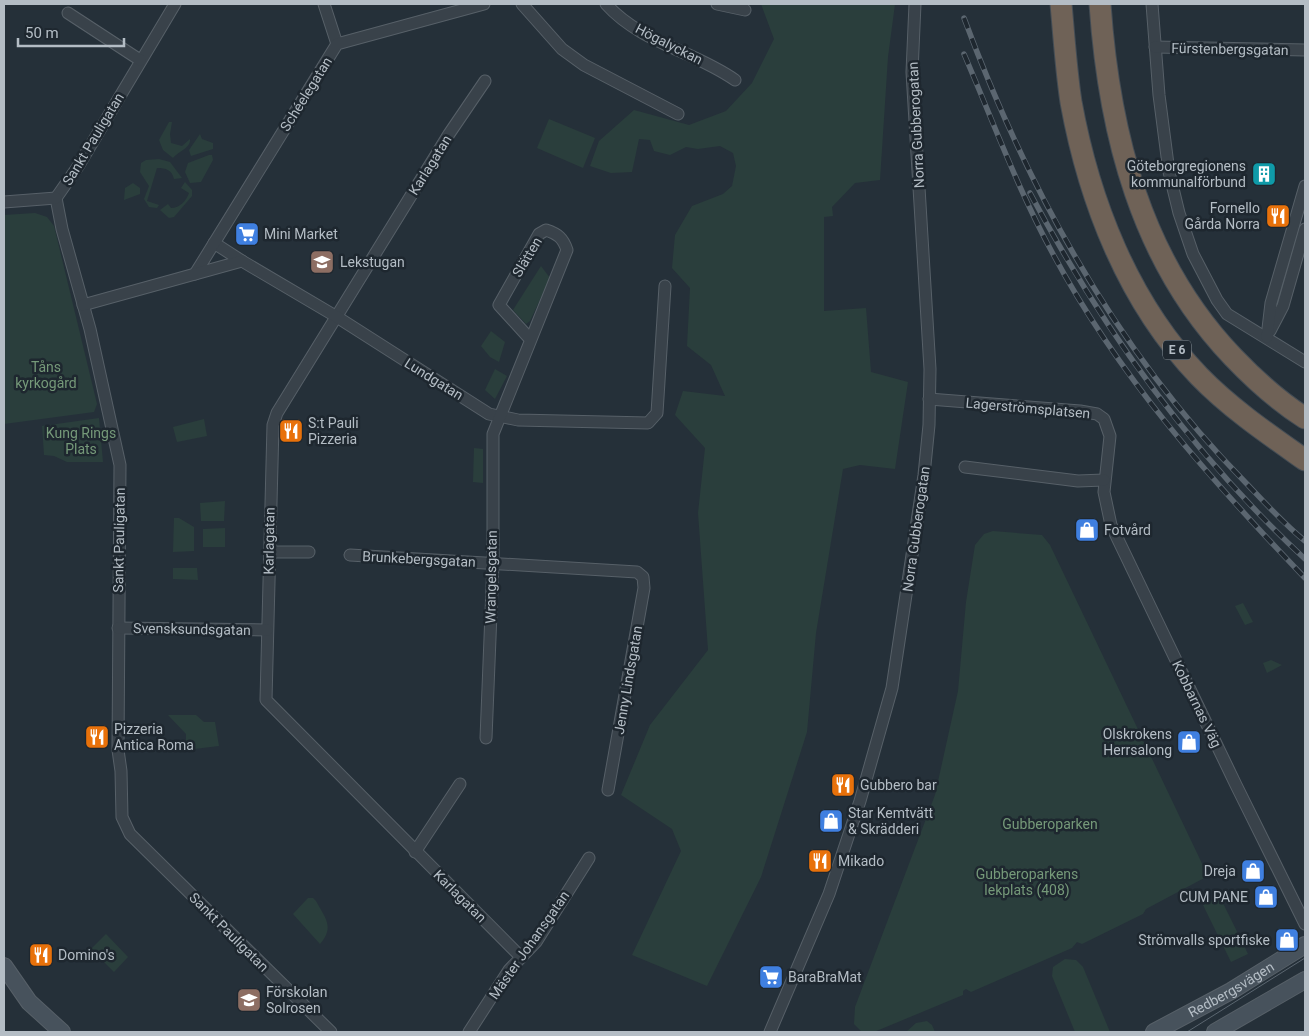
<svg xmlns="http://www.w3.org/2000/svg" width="1309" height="1036" viewBox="0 0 1309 1036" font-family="Roboto,sans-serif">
<rect width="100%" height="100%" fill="#253039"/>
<!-- green -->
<g fill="#2a3e3c">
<polygon points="761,4 895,4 888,57 880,180 855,183 832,207 833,216 824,217 824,311 866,308 871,372 908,382 895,469 860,465 843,469 816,633 807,732 761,877 707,986 632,955 681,851 672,829 621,795 650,725 708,650 698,513 705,448 675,415 683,391 725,396 711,365 687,346 690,288 672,268 675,235 692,206 723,194 732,186 736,166 733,153 720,146 698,149 686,147 670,155 654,151 650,140 639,139 632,172 611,173 590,166 599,141 634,110 689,125 726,111 752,83 774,39"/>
<polygon points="549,119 595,138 583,168 537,148"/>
<path d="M169,122H172L170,134L171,143L182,146L190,139C191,148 179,151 173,158L163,150L159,140Z"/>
<polygon points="200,134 202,139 213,143 213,149 191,156 189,150"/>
<polygon points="209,155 212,155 213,160 201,182 190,183 185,172 188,163"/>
<path d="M159,159L170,162L182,178L174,179C172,170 166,168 157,168L147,201L159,205L157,208L149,207L144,199L149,186L140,172L141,163L146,160Z"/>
<path d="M185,182L192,190V196L174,217L169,218L160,210L168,204L171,208C180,208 186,201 189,193L181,188Z"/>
<polygon points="133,183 140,188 140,194 124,200 125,188"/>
<polygon points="35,213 47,217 54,226 97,404 94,412 4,424 4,215"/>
<polygon points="541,266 550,278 530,321 526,324 513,310"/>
<polygon points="491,331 505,342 499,362 490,357 481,346"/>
<polygon points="495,369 507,376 495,399 485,390"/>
<polygon points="99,418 103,462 67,462 54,456 44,455 42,426"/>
<polygon points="204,419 207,436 177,442 173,427"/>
<polygon points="474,448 483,449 483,483 473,482"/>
<polygon points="225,501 224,521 201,521 200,503"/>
<polygon points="174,518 179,518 194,527 194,551 173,552"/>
<polygon points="225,528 225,547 203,547 203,529"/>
<polygon points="993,531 1042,535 1050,545 1208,876 1146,909 1143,914 1082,944 1077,942 1072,948 971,992 966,989 963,991 963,995 874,1032 862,1032 854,1024 855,1007 935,795 958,691 966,602 975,545 984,534"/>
<polygon points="173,568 197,568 198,580 173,579"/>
<polygon points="1243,603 1253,622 1245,625 1235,606"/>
<polygon points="1271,660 1282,665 1267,673 1263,663"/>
<polygon points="168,715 196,715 204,722 215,722 219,746 186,750 186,734"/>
<polygon points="1220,897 1248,954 1231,962 1203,905"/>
<path d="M308,898H313L316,901C325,918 335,927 320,944L293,914Z"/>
<polygon points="106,934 128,957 114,972 91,949"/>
<polygon points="1065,959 1076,960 1083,967 1110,1032 1075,1032 1052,976 1053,967"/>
<polygon points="927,1021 932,1025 935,1032 906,1032 916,1023"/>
</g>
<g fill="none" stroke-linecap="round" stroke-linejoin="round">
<defs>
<g id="street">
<polyline points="175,4 79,165 56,198 62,229 90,329 120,465 118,750 121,771 122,817 130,834 331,1032"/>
<polyline points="324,4 337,44"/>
<polyline points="522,4 562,49 584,65 678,114"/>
<path d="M606,4C641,43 694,51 735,80"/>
<polyline points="717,4 745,10"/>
<polyline points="1152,4 1159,95 1169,172 1179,213 1193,254 1217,300 1227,314 1305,362"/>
<polyline points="68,13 140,60"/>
<polyline points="1155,47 1305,50"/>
<polyline points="485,81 449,134 277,413 273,425 266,700 521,957"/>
<polyline points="4,202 56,198"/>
<polyline points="214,243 242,261"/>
<polyline points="195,274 337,44 484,4"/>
<polyline points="83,305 242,261 337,317 489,414 518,420 648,423 657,413 665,286"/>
<polyline points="1270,331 1283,306 1305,229"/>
<polyline points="1267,337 1271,303 1305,186"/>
<polyline points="929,399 1080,411 1097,414 1104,419 1110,436 1104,492 1111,525 1236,785 1305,924"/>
<polyline points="965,467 1078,481 1104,480"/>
<polyline points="270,552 309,552"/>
<polyline points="350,555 637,572 643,577 644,588 608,790"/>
<polyline points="118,628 267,630"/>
<path d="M486,738L493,563V434L567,250C563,238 558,234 546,230L539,234L499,305L530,339"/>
<polyline points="415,852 460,784"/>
<polyline points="469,1032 509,970 536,942 589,858"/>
<polyline points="770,1032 829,894 860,801 892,688 924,475 929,425 930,369 912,72 915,4"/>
</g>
<g id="secondary">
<polyline points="4,966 29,1002 62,1032"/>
<path id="s1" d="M1154,1032L1231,991L1305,945"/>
<polyline points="1215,1032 1305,980"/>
</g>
<g id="highway">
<path d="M1061,4C1064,36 1066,69 1071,102C1089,201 1128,302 1199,376C1230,408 1268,434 1305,460"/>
<path d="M1100,4C1109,133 1141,261 1233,357C1255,380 1278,401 1305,418"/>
</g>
</defs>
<!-- street casing -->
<use href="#street" stroke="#576068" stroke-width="13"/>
<!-- secondary casing -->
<use href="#secondary" stroke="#576068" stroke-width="18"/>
<!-- highway casing -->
<use href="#highway" stroke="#444d55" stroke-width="23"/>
<!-- street -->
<use href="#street" stroke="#39424a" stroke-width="11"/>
<!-- secondary -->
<use href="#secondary" stroke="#47525c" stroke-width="16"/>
<!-- highway -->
<use href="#highway" stroke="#6f6257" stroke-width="21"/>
<!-- tram -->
<polyline stroke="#5b6670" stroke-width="1" points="1187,1032 1305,958"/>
<defs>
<g id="rail">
<path d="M964,18C1027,188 1118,353 1246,483C1265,503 1284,524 1305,541"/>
<path d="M964,54C993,121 1018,190 1053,254C1119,377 1209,478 1305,578"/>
<path d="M1030,193C1103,330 1192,454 1305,559"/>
</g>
</defs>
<!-- rail casing -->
<use href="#rail" stroke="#5b6670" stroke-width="5.5"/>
<!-- rail -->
<use href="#rail" stroke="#1e272f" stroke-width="4" stroke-dasharray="11" stroke-linecap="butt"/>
</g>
<!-- icons -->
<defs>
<symbol id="building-square" viewBox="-11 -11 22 22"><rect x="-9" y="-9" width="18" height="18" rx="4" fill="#0f9aa8" stroke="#1e272f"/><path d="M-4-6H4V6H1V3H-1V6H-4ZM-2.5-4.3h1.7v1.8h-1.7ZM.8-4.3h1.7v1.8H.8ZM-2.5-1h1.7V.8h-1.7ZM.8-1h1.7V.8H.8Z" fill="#fff"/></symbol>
<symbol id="restaurant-square" viewBox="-11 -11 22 22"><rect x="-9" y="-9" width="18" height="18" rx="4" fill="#e8710a" stroke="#1e272f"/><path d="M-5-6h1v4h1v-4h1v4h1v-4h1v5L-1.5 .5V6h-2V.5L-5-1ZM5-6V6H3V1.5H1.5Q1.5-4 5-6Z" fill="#fff"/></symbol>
<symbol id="supermarket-square" viewBox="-11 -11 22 22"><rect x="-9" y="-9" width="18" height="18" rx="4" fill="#3f7fe0" stroke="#1e272f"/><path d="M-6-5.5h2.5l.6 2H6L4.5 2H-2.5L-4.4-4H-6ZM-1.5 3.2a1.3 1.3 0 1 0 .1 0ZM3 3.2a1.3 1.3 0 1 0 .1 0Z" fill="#fff"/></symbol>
<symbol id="school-square" viewBox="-11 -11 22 22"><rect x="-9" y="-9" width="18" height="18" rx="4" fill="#8d6e63" stroke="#1e272f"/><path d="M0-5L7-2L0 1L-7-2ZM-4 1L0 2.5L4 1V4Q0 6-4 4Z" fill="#fff"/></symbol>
<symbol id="shop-square" viewBox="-11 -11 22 22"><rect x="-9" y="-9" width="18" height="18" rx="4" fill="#3f7fe0" stroke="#1e272f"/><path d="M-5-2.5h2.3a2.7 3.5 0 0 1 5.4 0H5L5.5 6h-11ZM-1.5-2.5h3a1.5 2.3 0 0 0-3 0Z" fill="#fff"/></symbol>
</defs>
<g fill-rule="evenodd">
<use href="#building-square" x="1250" y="160" width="28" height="28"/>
<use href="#restaurant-square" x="1264" y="202" width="28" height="28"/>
<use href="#supermarket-square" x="233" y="220" width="28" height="28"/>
<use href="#school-square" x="308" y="248" width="28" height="28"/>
<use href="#restaurant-square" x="277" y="417" width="28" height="28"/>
<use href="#shop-square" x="1073" y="516" width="28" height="28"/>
<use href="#restaurant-square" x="83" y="723" width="28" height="28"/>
<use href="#shop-square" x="1175" y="728" width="28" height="28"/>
<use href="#restaurant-square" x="829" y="771" width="28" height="28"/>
<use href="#shop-square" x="817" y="807" width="28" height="28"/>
<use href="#restaurant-square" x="806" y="847" width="28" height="28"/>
<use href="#shop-square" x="1239" y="857" width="28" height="28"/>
<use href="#shop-square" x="1252" y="883" width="28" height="28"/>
<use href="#shop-square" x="1273" y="926" width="28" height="28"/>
<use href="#restaurant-square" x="27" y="941" width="28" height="28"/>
<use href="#supermarket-square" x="757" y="963" width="28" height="28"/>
<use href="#school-square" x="235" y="986" width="28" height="28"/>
</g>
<g text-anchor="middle" stroke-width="5" stroke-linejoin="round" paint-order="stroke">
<!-- shield labels -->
<rect fill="#1e272f" stroke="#879098" stroke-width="1" x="1163" y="340.5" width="28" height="19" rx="4"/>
<g font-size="12" font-weight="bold" fill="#b4bdc5">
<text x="1177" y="354">E 6</text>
</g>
<!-- street labels -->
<g font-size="14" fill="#b4bdc5" stroke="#1e272f">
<text transform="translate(669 44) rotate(27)" y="5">Högalyckan</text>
<text transform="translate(1230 49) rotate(1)" y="5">Fürstenbergsgatan</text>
<text transform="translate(306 94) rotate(-58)" y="5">Schéelegatan</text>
<text transform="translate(916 125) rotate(-93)" y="5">Norra Gubberogatan</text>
<text transform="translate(93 139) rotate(-59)" y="5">Sankt Pauligatan</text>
<text transform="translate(430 165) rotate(-58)" y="5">Karlagatan</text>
<text transform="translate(527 257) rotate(-59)" y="5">Slätten</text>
<text transform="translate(434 379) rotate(32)" y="5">Lundgatan</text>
<text transform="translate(1028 408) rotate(5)" y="5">Lagerströmsplatsen</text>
<text transform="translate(916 529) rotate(-82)" y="5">Norra Gubberogatan</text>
<text transform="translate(119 540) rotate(-89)" y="5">Sankt Pauligatan</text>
<text transform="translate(269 541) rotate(-89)" y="5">Karlagatan</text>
<text transform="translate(419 559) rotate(3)" y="5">Brunkebergsgatan</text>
<text transform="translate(491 577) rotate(-89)" y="5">Wrangelsgatan</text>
<text transform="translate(192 629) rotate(1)" y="5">Svensksundsgatan</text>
<text transform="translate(628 680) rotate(-80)" y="5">Jenny Lindsgatan</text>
<text transform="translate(1197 704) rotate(64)" y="5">Kobbarnas Väg</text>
<text transform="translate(460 896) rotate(45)" y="5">Karlagatan</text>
<text transform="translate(229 932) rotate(45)" y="5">Sankt Pauligatan</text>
<text transform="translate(529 945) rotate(-55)" y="5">Mäster Johansgatan</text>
<text dy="5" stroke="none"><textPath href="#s1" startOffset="88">Redbergsvägen</textPath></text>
</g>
<!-- poi labels -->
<g font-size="14" fill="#b4bdc5" stroke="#1e272f" text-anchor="start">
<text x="1246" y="171" text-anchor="end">Göteborgregionens<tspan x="1246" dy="16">kommunalförbund</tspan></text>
<text x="1260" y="213" text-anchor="end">Fornello<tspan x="1260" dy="16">Gårda Norra</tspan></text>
<text x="264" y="239">Mini Market</text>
<text x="340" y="267">Lekstugan</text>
<text x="308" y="428">S:t Pauli<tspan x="308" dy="16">Pizzeria</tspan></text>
<text x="1104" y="535">Fotvård</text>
<text x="114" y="734">Pizzeria<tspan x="114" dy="16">Antica Roma</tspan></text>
<text x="1172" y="739" text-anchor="end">Olskrokens<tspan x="1172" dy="16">Herrsalong</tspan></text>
<text x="860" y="790">Gubbero bar</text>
<text x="848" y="818">Star Kemtvätt<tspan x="848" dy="16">&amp; Skrädderi</tspan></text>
<text x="838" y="866">Mikado</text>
<text x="1236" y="876" text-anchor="end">Dreja</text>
<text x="1248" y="902" text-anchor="end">CUM PANE</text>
<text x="1270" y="945" text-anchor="end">Strömvalls sportfiske</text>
<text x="58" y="960">Domino's</text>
<text x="788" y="982">BaraBraMat</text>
<text x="266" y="997">Förskolan<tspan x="266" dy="16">Solrosen</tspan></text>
</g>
<!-- park labels -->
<g font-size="14" fill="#759979" stroke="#1e272f">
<text x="46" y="372">Tåns<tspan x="46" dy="16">kyrkogård</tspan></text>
<text x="81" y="438">Kung Rings<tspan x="81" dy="16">Plats</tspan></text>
<text x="1050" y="829">Gubberoparken</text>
<text x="1027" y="879">Gubberoparkens<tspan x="1027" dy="16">lekplats (408)</tspan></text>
</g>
</g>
<!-- border -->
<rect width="1309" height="1036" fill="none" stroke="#b4bdc5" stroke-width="10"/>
<!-- scale -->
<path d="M18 38v8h106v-8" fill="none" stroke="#b4bdc5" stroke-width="2.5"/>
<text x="25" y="38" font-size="15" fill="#b4bdc5" stroke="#1e272f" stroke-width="4" paint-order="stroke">50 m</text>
</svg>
